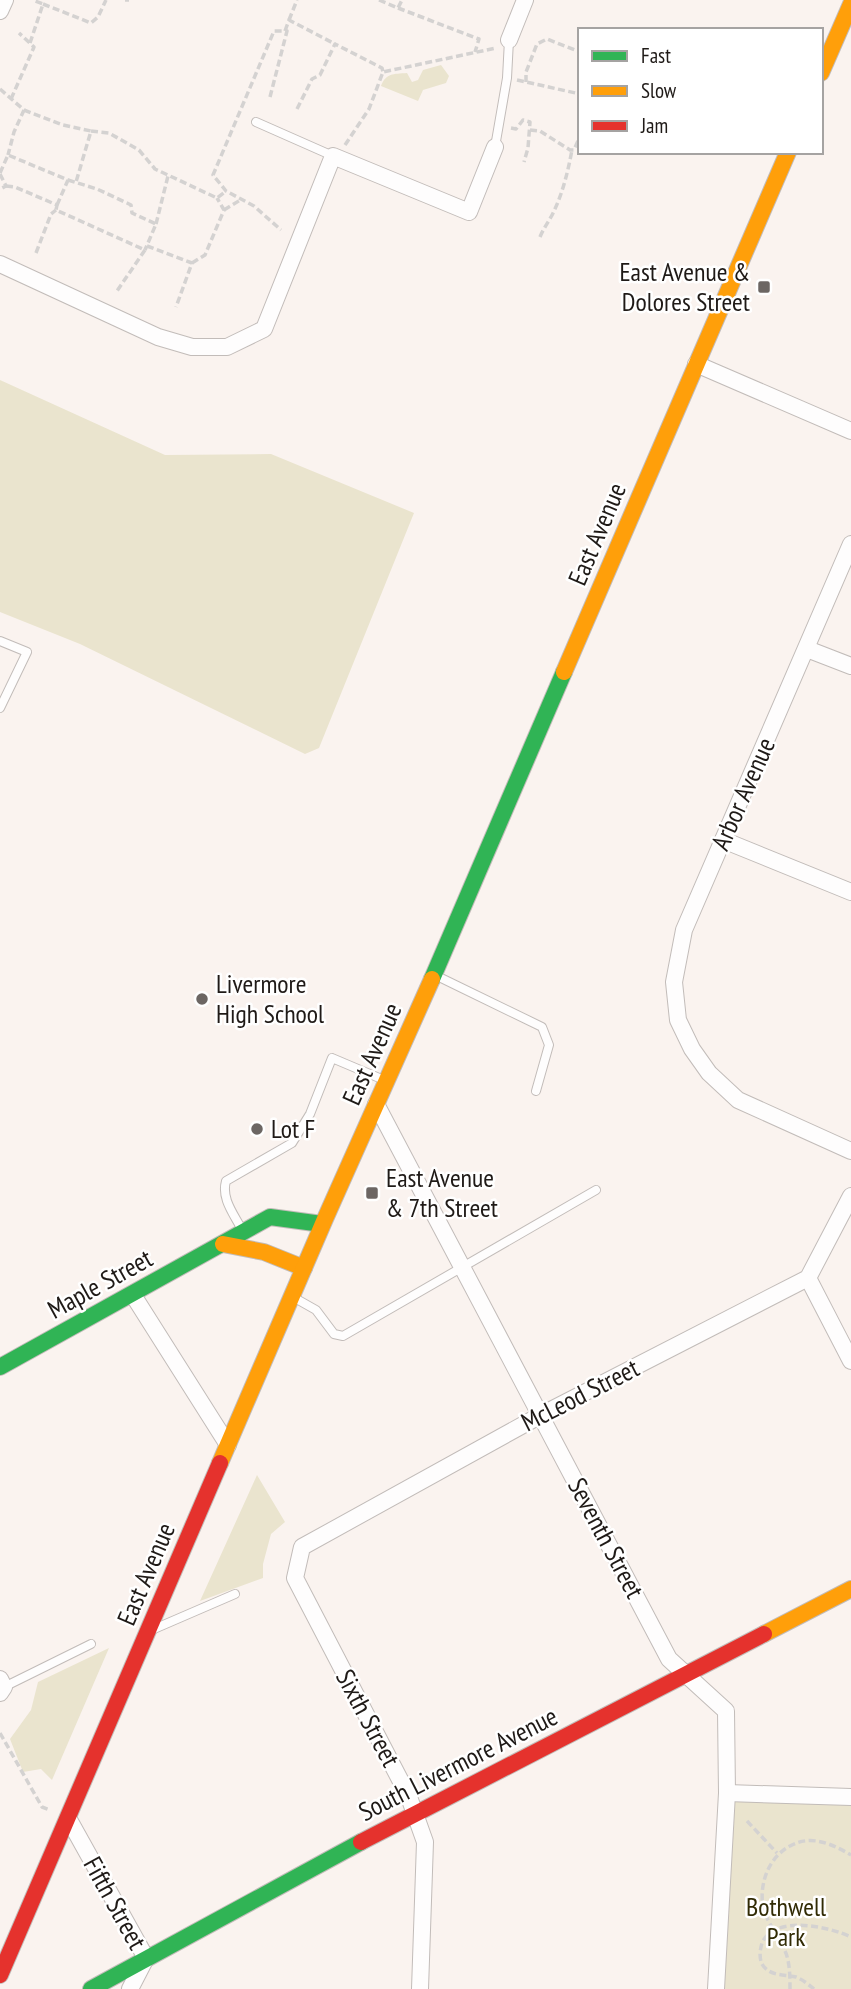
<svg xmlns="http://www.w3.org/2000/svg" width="851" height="1989" viewBox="0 0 851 1989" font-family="'PT Sans Narrow',sans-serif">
<rect width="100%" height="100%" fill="#faf3ef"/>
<!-- green -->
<g fill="#eae4ce">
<path d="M441,65L449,76L446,83L423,90L418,101L381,86C386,73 393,74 407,73L412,82L418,80L423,70Z"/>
<polygon points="0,380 165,455 271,454 414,513 319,748 305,754 80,644 0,612"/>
<polygon points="257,1475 285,1522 271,1534 263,1564 263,1578 200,1601"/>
<polygon points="109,1648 52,1780 41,1769 23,1772 10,1739 31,1710 38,1682"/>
<polygon points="727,1793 851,1797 851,1989 716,1989"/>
</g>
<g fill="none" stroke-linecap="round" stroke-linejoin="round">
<defs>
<g id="lane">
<polyline points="256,122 333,156"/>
<polyline points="495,147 507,78 509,40"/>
<polyline points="0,641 27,652 0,708"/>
<polyline points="437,976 542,1027 549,1045 536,1091"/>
<path d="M242,1230C234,1214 221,1199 226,1181L292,1143L310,1114L332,1058L384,1080"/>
<polyline points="293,1297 316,1310 334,1334 343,1336 596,1190"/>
<polyline points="154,1629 235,1594"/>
<polyline points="4,1687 91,1644"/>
</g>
<g id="street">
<polyline points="0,11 5,0"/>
<polyline points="509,40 525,0"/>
<polyline points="0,264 158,337 192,347 227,347 264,329 333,156 469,212 495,147"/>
<polyline points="696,364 851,431"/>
<polyline points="851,544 684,930 674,982 678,1020 692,1049 709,1073 738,1100 851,1151"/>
<polyline points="807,649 851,666"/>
<polyline points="723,840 851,892"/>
<polyline points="376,1104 669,1659 726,1711 727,1793 716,1989"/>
<polyline points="808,1278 851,1361"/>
<polyline points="133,1295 228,1445"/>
<polyline points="0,1679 4,1687 0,1693"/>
<polyline points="727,1793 851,1797"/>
<polyline points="68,1818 146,1958 130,1989"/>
<polyline points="420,1989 425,1842 409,1797 295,1578 302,1547 541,1415 808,1278 851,1196"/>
</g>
<g id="fast">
<polyline points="432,979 564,672"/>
<polyline points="0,1367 270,1217 322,1224"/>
<polyline points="91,1989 361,1842"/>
</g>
<g id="slow">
<polyline points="821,73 851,4"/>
<polyline points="564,672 788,152"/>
<polyline points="223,1244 264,1252 304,1268"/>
<polyline points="220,1463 325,1219 432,979"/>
<polyline points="764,1634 851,1589"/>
</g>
<g id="jam">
<polyline points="361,1842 764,1634"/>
<polyline points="0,1975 220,1463"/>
</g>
</defs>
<!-- lane casing -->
<use href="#lane" stroke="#c2bcb9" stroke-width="10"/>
<!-- street casing -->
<use href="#street" stroke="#c2bcb9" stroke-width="18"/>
<!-- fast casing -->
<use href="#fast" stroke="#c2bcb9" stroke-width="18"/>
<!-- slow casing -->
<use href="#slow" stroke="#c2bcb9" stroke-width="18"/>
<!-- jam casing -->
<use href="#jam" stroke="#c2bcb9" stroke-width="18"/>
<!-- path -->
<g stroke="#d4d2d1" stroke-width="3.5" stroke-dasharray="7 3.5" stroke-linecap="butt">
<polyline points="125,0 129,0"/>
<polyline points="379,0 398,8 402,0"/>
<polyline points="43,4 91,23 98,17 106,0"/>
<polyline points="398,8 479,39 475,52"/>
<polyline points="289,20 297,0"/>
<polyline points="285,31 289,20 335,44"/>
<polyline points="30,43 43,4 35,1"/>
<polyline points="517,80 580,94"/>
<polyline points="526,82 526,72 537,44 547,39 580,52"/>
<polyline points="0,89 24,110 14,132 8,155"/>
<polyline points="270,97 287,31 274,31 213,175 226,191 254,206 281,230"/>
<polyline points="11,99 34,47 19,33"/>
<polyline points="297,109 312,79 320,75 335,44 382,68 383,72"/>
<polyline points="24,110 63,125 91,131 76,182"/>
<polyline points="511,128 516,129 523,120 530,122 528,148 524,162"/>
<polyline points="530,130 540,131 570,150 574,150 580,136"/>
<polyline points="91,131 109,133 139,150 155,169 217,198 226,191"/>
<polyline points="345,145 369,109 383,72 496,48"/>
<polyline points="0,173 8,155 68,180 57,205"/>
<polyline points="0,174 6,186 0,189"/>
<polyline points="68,180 97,189 127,203 131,205 132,213 156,224 145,250"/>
<polyline points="6,186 15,187 57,205 56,210 145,250 117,291"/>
<polyline points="224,210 242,199"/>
<polyline points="156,224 168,176"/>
<path d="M540,237C544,227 550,220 554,211C563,192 568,171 572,150"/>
<polyline points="147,246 192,263 176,307"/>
<polyline points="36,253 51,214 56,210"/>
<polyline points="192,263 205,255 224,210 217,198"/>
<polyline points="0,1733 42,1807 50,1810"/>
<polyline points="747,1821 777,1853"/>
<path d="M790,1989C790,1977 790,1962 785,1951C779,1936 767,1923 763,1907C759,1883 769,1857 790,1846C811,1834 832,1844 851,1855"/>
<path d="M814,1989C809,1985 802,1979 796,1977C784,1974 770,1977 762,1964C759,1958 760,1949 762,1943C775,1914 830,1927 851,1937"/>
</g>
<!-- lane -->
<use href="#lane" stroke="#fefdfd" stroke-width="8"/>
<!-- street -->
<use href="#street" stroke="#fefdfd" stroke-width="16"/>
<!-- fast -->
<use href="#fast" stroke="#30b455" stroke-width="16"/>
<!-- slow -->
<use href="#slow" stroke="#ff9f0a" stroke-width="16"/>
<!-- jam -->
<use href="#jam" stroke="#e5322d" stroke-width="16"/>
</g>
<!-- markers -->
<g fill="#6c6663" stroke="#fff" stroke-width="2.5">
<rect x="757" y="280" width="14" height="14" rx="3.5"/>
<circle cx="202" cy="999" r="7"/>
<circle cx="257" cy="1129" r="7"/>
<rect x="365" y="1186" width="14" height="14" rx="3.5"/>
</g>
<g text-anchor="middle" stroke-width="5" stroke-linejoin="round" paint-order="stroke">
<!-- poi labels -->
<g font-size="26" fill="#1f1a17" stroke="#fff" text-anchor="start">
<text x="750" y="281" text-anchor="end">East Avenue &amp;<tspan x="750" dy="30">Dolores Street</tspan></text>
<text x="216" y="993">Livermore<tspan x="216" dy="30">High School</tspan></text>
<text x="271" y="1138">Lot F</text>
<text x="386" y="1187">East Avenue<tspan x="386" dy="30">&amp; 7th Street</tspan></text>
</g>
<!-- street labels -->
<g font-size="26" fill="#1f1a17" stroke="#fff">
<text transform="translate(597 534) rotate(-67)" y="9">East Avenue</text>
<text transform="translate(743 794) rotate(-66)" y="9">Arbor Avenue</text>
<text transform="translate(372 1054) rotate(-66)" y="9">East Avenue</text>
<text transform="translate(100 1284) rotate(-29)" y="9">Maple Street</text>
<text transform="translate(580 1395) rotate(-27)" y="9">McLeod Street</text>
<text transform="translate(606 1538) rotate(62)" y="9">Seventh Street</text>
<text transform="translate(146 1574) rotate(-67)" y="9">East Avenue</text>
<text transform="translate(368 1718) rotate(62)" y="9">Sixth Street</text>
<text transform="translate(458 1764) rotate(-27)" y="9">South Livermore Avenue</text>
<text transform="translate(115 1903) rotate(61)" y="9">Fifth Street</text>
</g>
<!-- park labels -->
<g font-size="26" fill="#312b05" stroke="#fff">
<text x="786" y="1916">Bothwell<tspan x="786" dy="30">Park</tspan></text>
</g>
</g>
<!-- legend -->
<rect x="578" y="28" width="245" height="126" fill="#ffffff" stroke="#a5a3a2" stroke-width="2"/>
<rect x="592" y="51" width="35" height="10" fill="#30b455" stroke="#a5a3a2" stroke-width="2"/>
<text x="641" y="63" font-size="21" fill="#1f1a17">Fast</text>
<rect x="592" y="86" width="35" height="10" fill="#ff9f0a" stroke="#a5a3a2" stroke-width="2"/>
<text x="641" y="98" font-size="21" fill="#1f1a17">Slow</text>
<rect x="592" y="121" width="35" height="10" fill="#e5322d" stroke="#a5a3a2" stroke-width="2"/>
<text x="641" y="133" font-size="21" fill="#1f1a17">Jam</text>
</svg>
